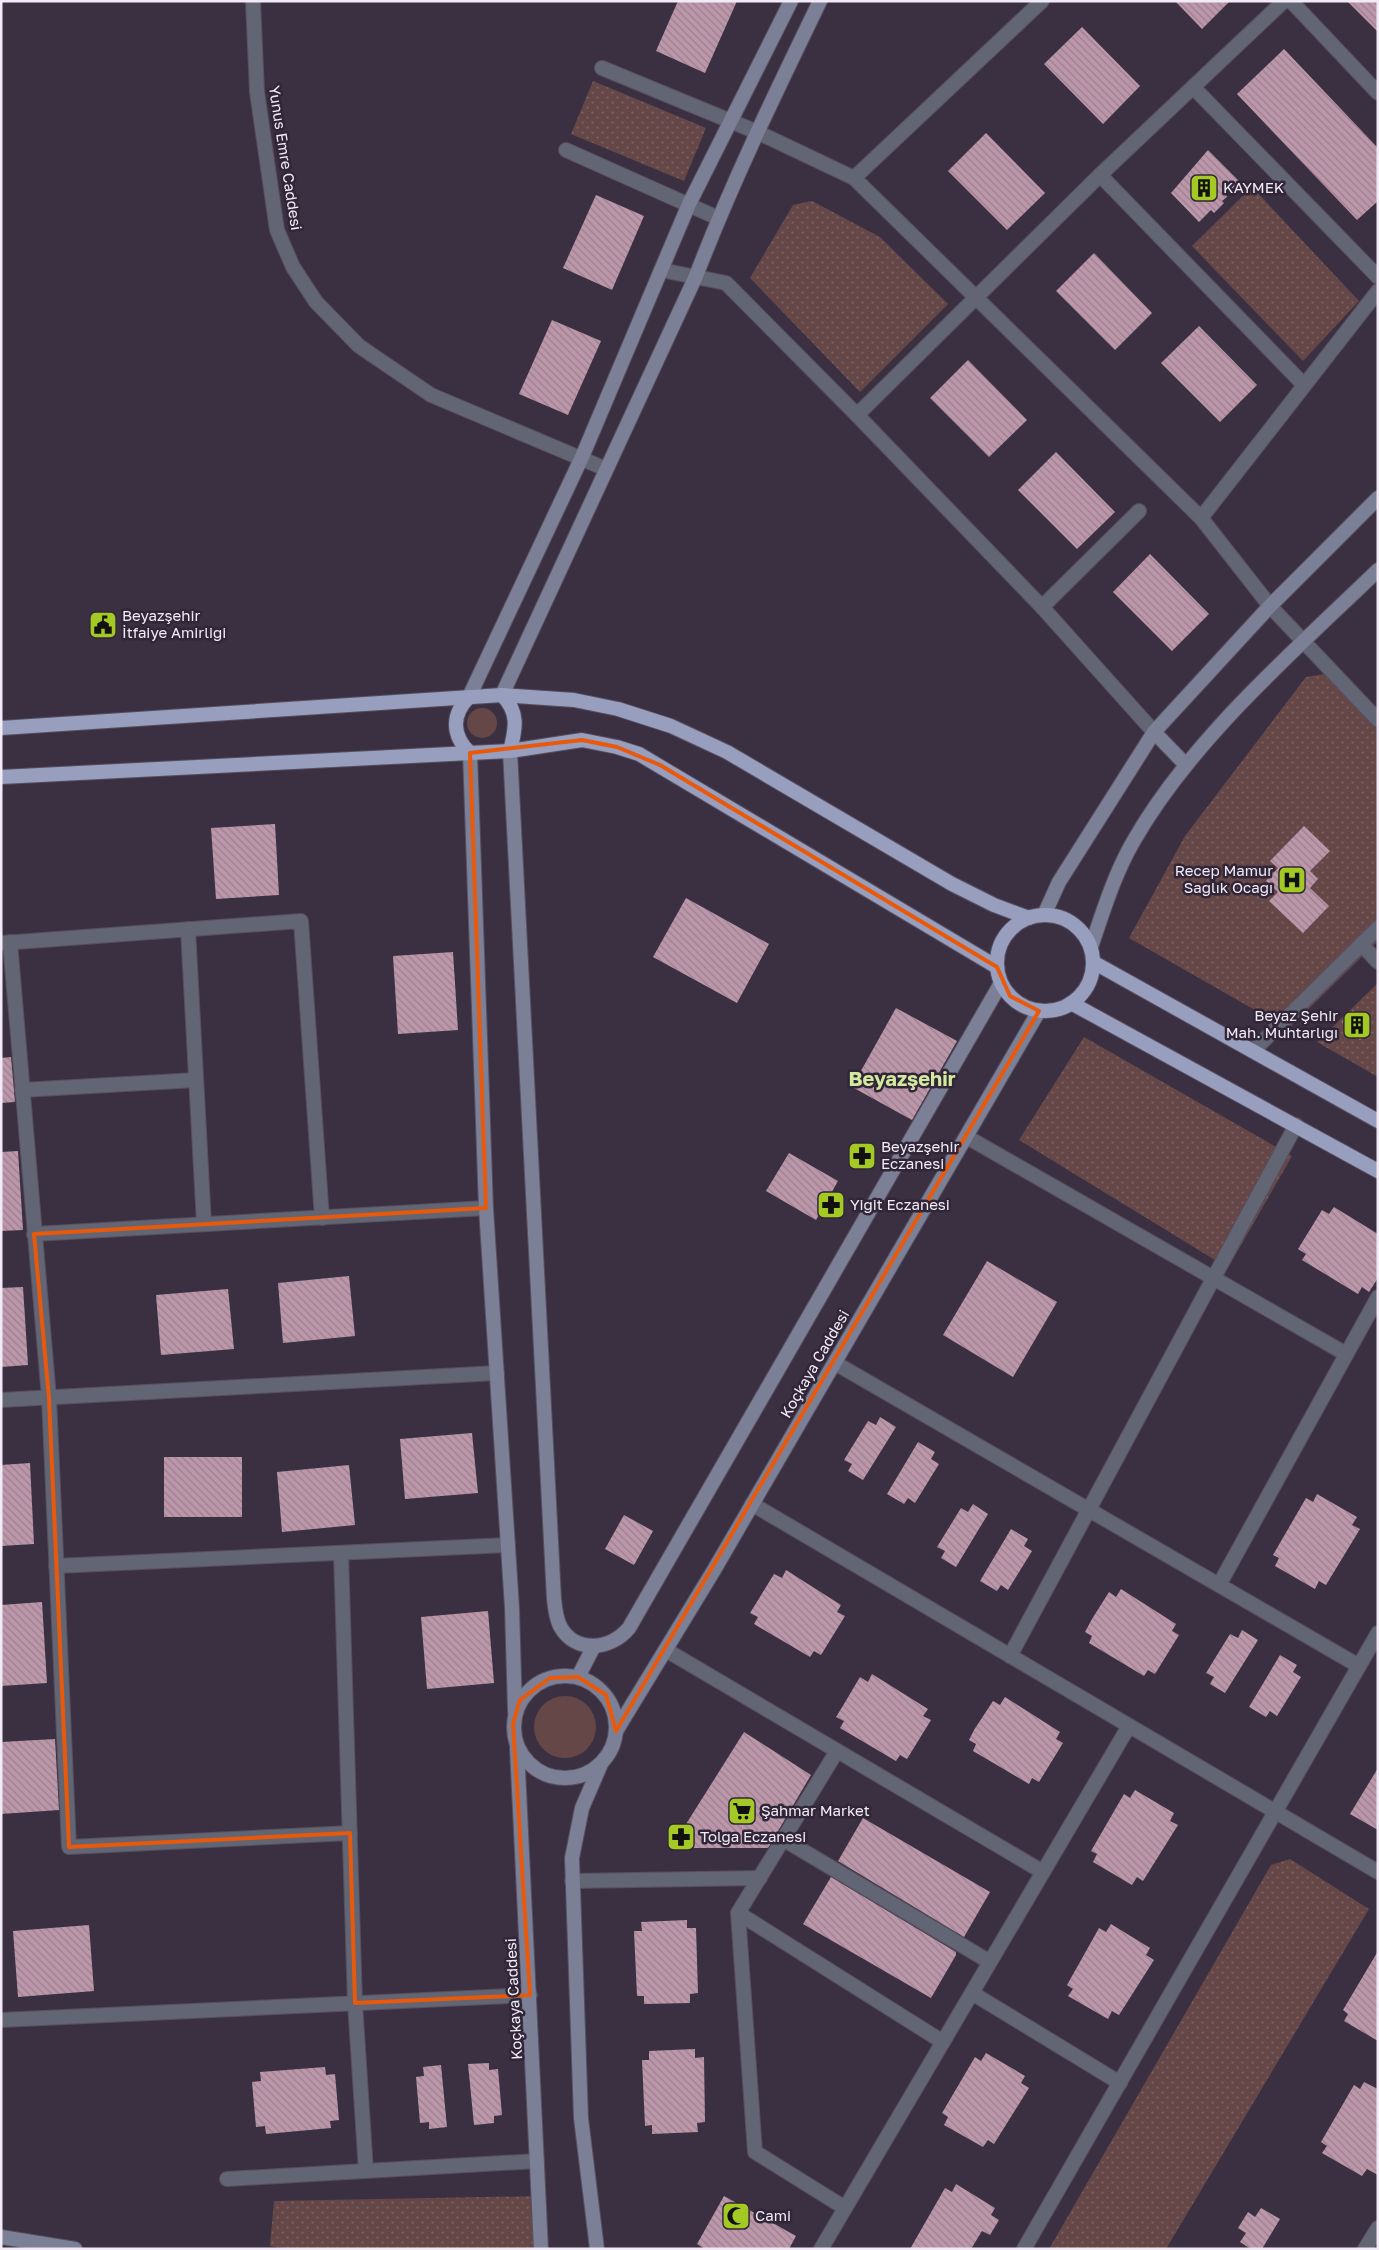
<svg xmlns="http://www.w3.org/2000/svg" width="1379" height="2250" viewBox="0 0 1379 2250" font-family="'Golos Text',sans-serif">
<defs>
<pattern id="park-dots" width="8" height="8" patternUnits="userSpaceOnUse" patternTransform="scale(1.25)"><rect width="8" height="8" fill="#664747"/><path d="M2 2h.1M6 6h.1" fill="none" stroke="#7c6262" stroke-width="1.8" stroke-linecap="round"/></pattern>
<pattern id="building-back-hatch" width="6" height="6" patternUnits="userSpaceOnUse" patternTransform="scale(1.25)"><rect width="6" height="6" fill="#bc97aa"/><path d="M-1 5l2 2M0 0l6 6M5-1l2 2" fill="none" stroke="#9a7f8d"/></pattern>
</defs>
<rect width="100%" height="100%" fill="#3a3042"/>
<!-- green -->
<g fill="#664747">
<circle cx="482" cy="723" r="15"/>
<circle cx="565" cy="1727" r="31"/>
</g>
<!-- park -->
<g fill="url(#park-dots)">
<polygon points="593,81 706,128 684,181 571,134"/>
<polygon points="1252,187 1359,301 1303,361 1192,246"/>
<polygon points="812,201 880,237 948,304 860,392 750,278 793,205"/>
<polygon points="1325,674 1378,730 1378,941 1288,1029 1129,938 1185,836 1306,677"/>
<polygon points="1378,983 1378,1077 1317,1042"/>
<polygon points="1084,1037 1292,1156 1228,1268 1019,1140"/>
<polygon points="1290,1859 1369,1909 1166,2249 1049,2249 1271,1865"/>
<polygon points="542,2196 545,2249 287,2249 270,2246 274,2201"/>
</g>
<!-- building -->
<g fill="url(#building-back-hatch)">
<polygon points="678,1 737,1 705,73 656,51"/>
<polygon points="1175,1 1230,1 1202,29"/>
<polygon points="1347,1 1378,1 1378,32"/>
<polygon points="1082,27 1140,86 1103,124 1044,64"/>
<polygon points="1284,49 1378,148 1378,201 1357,220 1237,94"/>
<polygon points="986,133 1045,193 1007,230 948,171"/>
<polygon points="1208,150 1240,182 1226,195 1227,197 1222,201 1224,203 1214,213 1211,210 1199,222 1171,193"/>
<polygon points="596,195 644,216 612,290 563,268"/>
<polygon points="1094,253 1152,313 1115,350 1056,291"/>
<polygon points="552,320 601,341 568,415 519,394"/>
<polygon points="1199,326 1257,385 1220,422 1161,363"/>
<polygon points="968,360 1027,420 989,457 930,398"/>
<polygon points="1056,452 1115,512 1077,549 1018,490"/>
<polygon points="1150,554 1209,614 1172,651 1113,592"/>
<polygon points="275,824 279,895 216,899 211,828"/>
<polygon points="1304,826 1330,851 1310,871 1318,879 1310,888 1329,906 1303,933 1269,901 1278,892 1266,881 1278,868 1270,861"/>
<polygon points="686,898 769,944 737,1003 653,957"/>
<polygon points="453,952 458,1030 398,1034 393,956"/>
<polygon points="896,1008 957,1041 912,1120 852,1087"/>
<polygon points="1353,1010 1371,1030 1360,1040 1342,1021"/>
<polygon points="11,1057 15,1102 1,1103 1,1058"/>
<polygon points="18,1151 23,1230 1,1231 1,1152"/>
<polygon points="789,1153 838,1181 816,1220 766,1191"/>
<polygon points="1334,1207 1378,1234 1378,1278 1369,1292 1362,1287 1358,1294 1302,1260 1306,1254 1298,1249 1322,1210 1329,1214"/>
<polygon points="987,1261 1057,1302 1013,1377 943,1335"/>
<polygon points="349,1276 355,1336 283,1343 278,1283"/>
<polygon points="23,1287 28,1365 1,1367 1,1288"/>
<polygon points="228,1289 234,1349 161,1355 156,1295"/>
<polygon points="880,1417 896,1427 863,1480 848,1471 852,1464 844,1460 868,1421 876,1425"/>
<polygon points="472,1433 478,1493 405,1499 400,1439"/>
<polygon points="918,1442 935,1452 931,1459 939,1464 915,1503 908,1498 904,1504 887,1494"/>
<rect x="164" y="1457" width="78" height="60"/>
<polygon points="30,1463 34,1544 1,1546 1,1465"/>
<polygon points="349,1465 355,1525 282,1532 277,1472"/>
<polygon points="1317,1494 1357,1517 1352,1525 1360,1529 1326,1585 1319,1581 1315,1589 1275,1566 1279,1558 1273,1555 1306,1498 1313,1502"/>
<polygon points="973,1504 988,1514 956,1567 941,1558 945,1551 937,1547 961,1508 968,1512"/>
<polygon points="624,1515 653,1531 634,1565 605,1549"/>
<polygon points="1011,1529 1028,1539 1024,1546 1032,1551 1008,1590 1001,1585 997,1591 980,1581"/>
<polygon points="786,1570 841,1605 837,1612 845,1616 821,1655 814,1651 810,1657 754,1624 758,1617 750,1613 755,1605 774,1574 782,1578"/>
<polygon points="1121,1589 1176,1624 1172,1631 1179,1635 1155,1674 1148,1670 1144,1676 1089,1643 1092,1636 1085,1632 1092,1619 1109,1592 1116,1597"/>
<polygon points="42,1602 47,1683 1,1686 1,1605"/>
<polygon points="488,1611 494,1683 427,1689 421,1617"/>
<polygon points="1242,1630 1258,1640 1225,1693 1210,1684 1214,1677 1206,1673 1230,1634 1238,1638"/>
<polygon points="1280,1655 1297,1665 1293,1672 1301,1677 1277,1716 1270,1711 1266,1717 1249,1707"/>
<polygon points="872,1674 928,1709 923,1716 931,1720 907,1759 900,1755 896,1761 840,1728 844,1721 836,1717 844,1704 860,1677 868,1682"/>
<polygon points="1005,1697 1060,1732 1056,1739 1063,1743 1039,1782 1032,1778 1029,1784 973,1751 976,1744 969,1740 974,1730 993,1701 1000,1705"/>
<polygon points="744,1732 811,1775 768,1848 671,1848"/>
<polygon points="55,1739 59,1810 1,1814 1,1742"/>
<polygon points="1378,1768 1378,1830 1350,1814"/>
<polygon points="1135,1790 1174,1813 1170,1821 1178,1825 1143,1881 1137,1877 1132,1885 1093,1862 1097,1854 1091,1851 1124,1794 1130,1798"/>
<polygon points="863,1818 990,1892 964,1937 838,1861"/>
<polygon points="831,1877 956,1952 956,1955 931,1998 803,1924"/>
<polygon points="687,1920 687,1928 696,1928 698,1993 690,1994 690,2003 644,2004 644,1996 637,1996 634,1931 642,1931 641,1922"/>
<polygon points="1111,1924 1150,1948 1146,1955 1154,1960 1119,2015 1112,2011 1108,2019 1068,1996 1073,1989 1067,1985 1099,1928 1106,1932"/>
<polygon points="89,1925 94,1991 18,1997 13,1931"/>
<polygon points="1378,1951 1378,2041 1344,2021 1348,2014 1343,2010"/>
<polygon points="695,2049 695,2058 704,2057 705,2122 697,2123 698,2132 652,2134 652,2125 645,2126 642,2060 649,2060 649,2051"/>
<polygon points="986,2053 1025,2076 1021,2083 1029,2088 994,2144 988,2140 983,2147 944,2125 948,2117 942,2113 975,2057 981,2061"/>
<polygon points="489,2063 489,2070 498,2069 502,2115 494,2116 494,2123 474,2125 468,2064"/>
<polygon points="441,2065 447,2127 429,2129 429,2122 420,2123 416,2077 424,2076 423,2067"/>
<polygon points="325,2067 326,2075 335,2074 339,2120 330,2121 331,2128 266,2134 265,2126 256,2127 252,2082 261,2081 260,2072"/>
<polygon points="1364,2082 1378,2089 1378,2175 1367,2169 1362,2176 1322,2153 1327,2146 1321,2142 1354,2085 1360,2089"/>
<polygon points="956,2184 995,2208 991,2215 999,2220 990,2235 982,2231 971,2249 910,2249 945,2188 952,2192"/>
<polygon points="724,2196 796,2236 789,2249 705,2249 697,2244"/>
<polygon points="1261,2208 1280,2219 1262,2249 1251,2249 1240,2242 1246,2233 1238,2228 1248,2212 1255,2217"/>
</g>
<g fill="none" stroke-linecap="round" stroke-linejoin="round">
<defs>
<g id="minor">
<polyline points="253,1 257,92 277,230 293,267 316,302 359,346 431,395 606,469"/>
<polyline points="1291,1 1378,93"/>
<polyline points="602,68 757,132 854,178 1201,518 1270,606 1378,720"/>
<polyline points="1193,87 1378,277"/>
<polyline points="566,150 718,218"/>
<polyline points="1100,175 1304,385"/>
<polyline points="854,178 1042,1"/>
<polyline points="661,270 726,283 857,415 1042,607 1154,732"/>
<polyline points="857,415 1100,175 1284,1"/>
<polyline points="1201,518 1378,291"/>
<polyline points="1042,607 1139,511"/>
<polyline points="188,929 204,1224"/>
<polyline points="10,942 49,1398 69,1847 350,1833"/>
<polyline points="3,943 301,921 322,1218"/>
<polyline points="1361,944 1378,962"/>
<polyline points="1254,1050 1378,928"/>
<polyline points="22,1090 196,1080"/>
<polyline points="967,1137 1346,1354"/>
<polyline points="34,1234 486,1208"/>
<polyline points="835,1363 1359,1666"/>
<polyline points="1,1400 497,1373"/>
<polyline points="752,1504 1378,1872"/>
<polyline points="341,1553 355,2003 366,2171"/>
<polyline points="56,1566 508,1545"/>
<polyline points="1219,1585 1378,1297"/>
<polyline points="666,1650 1043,1872"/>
<polyline points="1010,1656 1296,1125"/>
<polyline points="837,1751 738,1913 943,2042"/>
<polyline points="783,1839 990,1962"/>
<polyline points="572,1881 760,1878"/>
<polyline points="738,1913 755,2152 845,2208"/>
<polyline points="972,1993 1120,2083"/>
<polyline points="1,2020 530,1995"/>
<polyline points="227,2179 537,2161"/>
<polyline points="821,2249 1129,1726"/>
<polyline points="1024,2249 1378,1633"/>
<polyline points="1365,2249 1378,2228"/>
</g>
<g id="secondary">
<path d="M502,695L696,276C732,182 776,92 820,1"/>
<polyline points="469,697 582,457 689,204 791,1"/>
<polyline points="1154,732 1186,765"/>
<path d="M510,751L554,1599C555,1609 556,1618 560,1626C575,1654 611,1650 629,1628L1001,983"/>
<polyline points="470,753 486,1208 512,1608 515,1711"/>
<polyline points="1044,915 1059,882 1154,732 1270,606 1378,498"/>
<path d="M1091,947C1103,912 1114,875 1133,842C1191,740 1293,652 1378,570"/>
<circle cx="565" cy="1727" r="51"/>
<polyline points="578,1677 594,1646"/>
<polyline points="616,1731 714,1570 1039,1011"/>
<polyline points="517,1748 541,2249"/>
<polyline points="1,2237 75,2249"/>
<polyline points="597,2249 581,2118 572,1858 582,1808 601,1764"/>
</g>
<g id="trunk">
<path d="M502,695C519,712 516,728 510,751"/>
<path d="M469,697C451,715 452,736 470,753L510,751L582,740L617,747L639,754L997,967"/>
<polyline points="1,728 502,695 574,700 618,709 671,726 727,752 952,884 994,905 1029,918"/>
<polyline points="1,777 470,753"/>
<circle cx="1045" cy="963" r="48"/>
<polyline points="1093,962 1378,1121"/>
<polyline points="1071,1003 1378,1171"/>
</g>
</defs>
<!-- minor casing -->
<use href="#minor" stroke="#574e5f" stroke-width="16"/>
<!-- secondary casing -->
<use href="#secondary" stroke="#574e5f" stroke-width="16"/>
<!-- trunk casing -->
<use href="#trunk" stroke="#574e5f" stroke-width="16"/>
<!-- minor -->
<use href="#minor" stroke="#626573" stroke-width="14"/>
<!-- secondary -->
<use href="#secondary" stroke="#7c8096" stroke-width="14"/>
<!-- trunk -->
<use href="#trunk" stroke="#989ebd" stroke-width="14"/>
</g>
<!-- marked area -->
<path fill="none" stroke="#e8590c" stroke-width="4" stroke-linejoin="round" d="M582,740L617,747L660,765L997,967L1010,996L1039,1011L616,1731L606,1695L578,1677L550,1678L520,1700L513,1724L530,1995L355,2003L350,1833L69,1847L49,1398L34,1234L486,1208L470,753Z"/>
<!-- icons -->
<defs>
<symbol id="building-square" viewBox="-11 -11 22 22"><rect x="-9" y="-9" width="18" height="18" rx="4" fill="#a4c824" stroke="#302637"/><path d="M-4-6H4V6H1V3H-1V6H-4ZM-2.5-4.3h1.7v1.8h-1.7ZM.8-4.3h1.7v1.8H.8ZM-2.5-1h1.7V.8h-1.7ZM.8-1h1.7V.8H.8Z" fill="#111"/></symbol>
<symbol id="civic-square" viewBox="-11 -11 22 22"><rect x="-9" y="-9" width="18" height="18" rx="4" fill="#a4c824" stroke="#302637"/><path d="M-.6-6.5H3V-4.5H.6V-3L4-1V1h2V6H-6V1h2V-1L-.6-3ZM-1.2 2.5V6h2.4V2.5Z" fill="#111"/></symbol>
<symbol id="hospital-square" viewBox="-11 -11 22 22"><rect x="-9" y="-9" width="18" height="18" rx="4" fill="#a4c824" stroke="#302637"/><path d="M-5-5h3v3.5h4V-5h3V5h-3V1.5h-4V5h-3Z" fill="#111"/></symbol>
<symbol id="pharmacy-square" viewBox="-11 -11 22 22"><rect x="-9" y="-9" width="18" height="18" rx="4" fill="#a4c824" stroke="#302637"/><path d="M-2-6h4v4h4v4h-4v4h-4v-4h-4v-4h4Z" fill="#111"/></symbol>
<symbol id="supermarket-square" viewBox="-11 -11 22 22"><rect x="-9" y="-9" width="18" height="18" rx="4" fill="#a4c824" stroke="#302637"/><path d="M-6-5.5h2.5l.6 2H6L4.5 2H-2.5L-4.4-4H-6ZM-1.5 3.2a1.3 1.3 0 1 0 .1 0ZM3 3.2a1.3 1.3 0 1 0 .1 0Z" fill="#111"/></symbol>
<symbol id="mosque-square" viewBox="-11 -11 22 22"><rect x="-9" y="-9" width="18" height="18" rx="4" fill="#a4c824" stroke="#302637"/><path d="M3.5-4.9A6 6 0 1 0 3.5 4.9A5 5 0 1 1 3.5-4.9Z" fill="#111"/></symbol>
</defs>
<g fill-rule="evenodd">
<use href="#building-square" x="1188" y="172" width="32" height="32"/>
<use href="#civic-square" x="87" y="609" width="32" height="32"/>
<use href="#hospital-square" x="1276" y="864" width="32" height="32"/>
<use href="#building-square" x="1341" y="1009" width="32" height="32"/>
<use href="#pharmacy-square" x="846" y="1140" width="32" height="32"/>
<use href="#pharmacy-square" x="815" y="1189" width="32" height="32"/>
<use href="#supermarket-square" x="726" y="1795" width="32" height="32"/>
<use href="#pharmacy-square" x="665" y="1821" width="32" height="32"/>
<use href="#mosque-square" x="720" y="2200" width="32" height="32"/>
</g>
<g text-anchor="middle" stroke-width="5" stroke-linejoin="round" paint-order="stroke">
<!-- street labels -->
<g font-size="15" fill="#f2ebf7" stroke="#302637">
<text transform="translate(285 158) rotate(81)" y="5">Yunus Emre Caddesi</text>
<text transform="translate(815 1364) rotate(-60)" y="5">Koçkaya Caddesi</text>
<text transform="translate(514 1999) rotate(-93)" y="5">Koçkaya Caddesi</text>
</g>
<!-- poi labels -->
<g font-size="15" fill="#f2ebf7" stroke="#302637" text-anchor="start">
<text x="1223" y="193">KAYMEK</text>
<text x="122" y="621">Beyazşehir<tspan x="122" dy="17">İtfaiye Amirliği</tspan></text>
<text x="1273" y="876" text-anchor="end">Recep Mamur<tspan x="1273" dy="17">Sağlık Ocağı</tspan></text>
<text x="1338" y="1021" text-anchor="end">Beyaz Şehir<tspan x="1338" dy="17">Mah. Muhtarlığı</tspan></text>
<text x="881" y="1152">Beyazşehir<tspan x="881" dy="17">Eczanesi</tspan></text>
<text x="850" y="1210">Yiğit Eczanesi</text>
<text x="761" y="1816">Şahmar Market</text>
<text x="700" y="1842">Tolga Eczanesi</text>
<text x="755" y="2221">Cami</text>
</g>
<!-- district labels -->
<g font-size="20" font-weight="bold" fill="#d3e99f" stroke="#302637">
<text x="902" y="1086">Beyazşehir</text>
</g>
</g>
<!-- border -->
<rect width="1379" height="2250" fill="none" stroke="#f2ebf7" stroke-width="5"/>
</svg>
